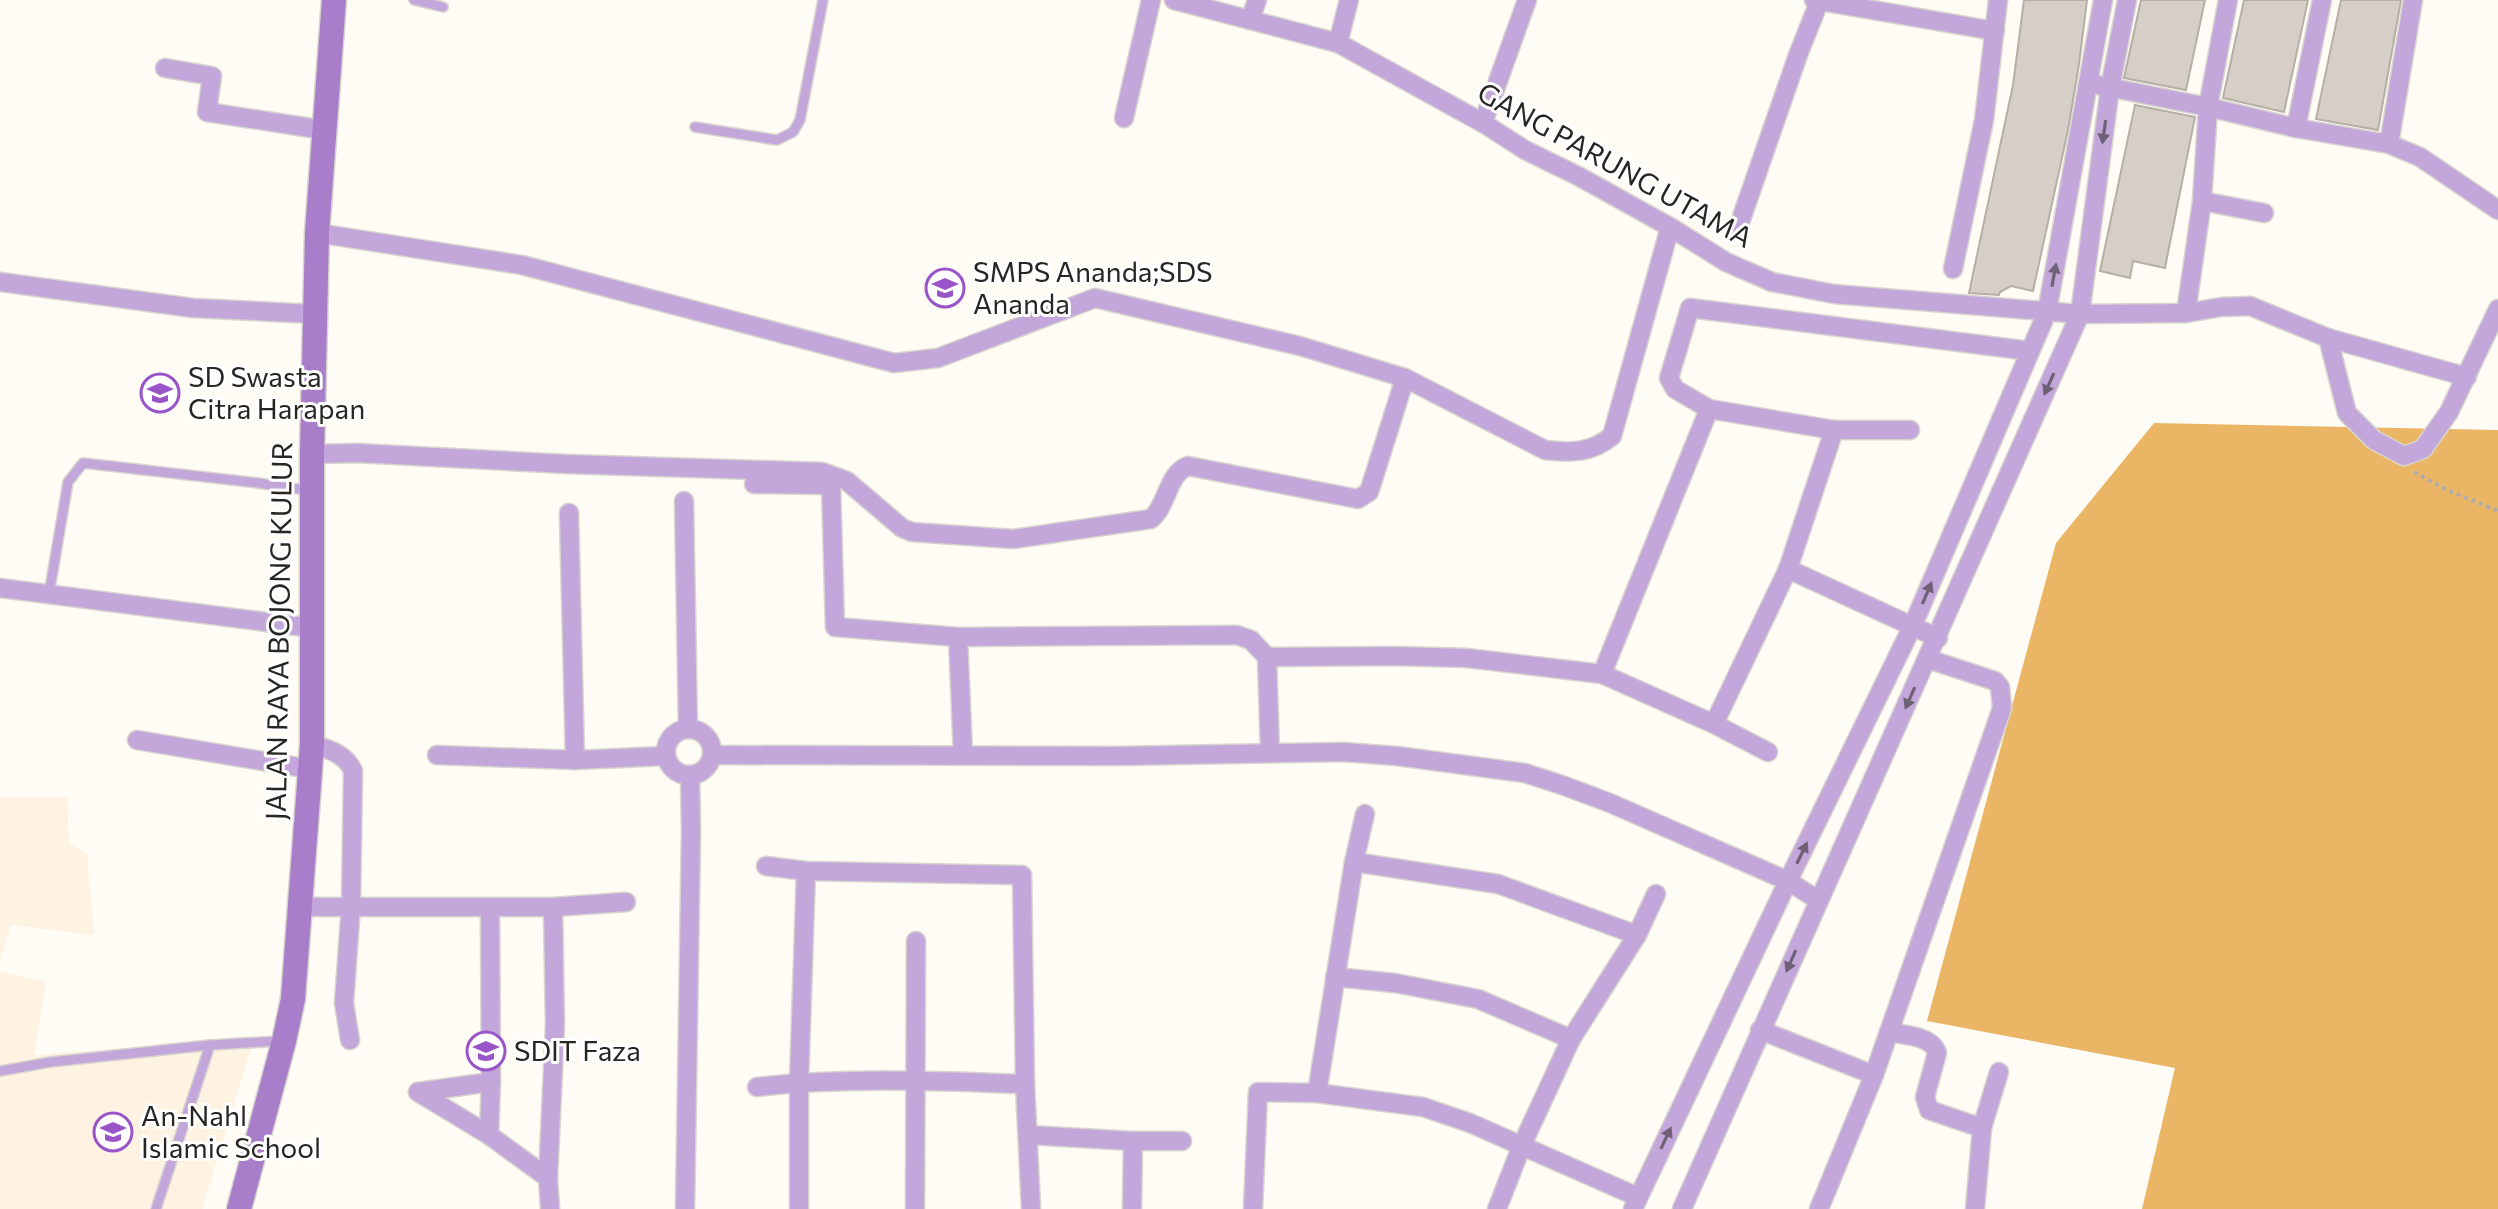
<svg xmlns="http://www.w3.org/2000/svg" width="2498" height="1209" viewBox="0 0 2498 1209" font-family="Commissioner,sans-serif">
<rect width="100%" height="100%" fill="#fffbf5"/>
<!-- built -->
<g fill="#fef2e3">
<polygon points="0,797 67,797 69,843 87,854 94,935 11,925 0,960"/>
<polygon points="0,971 46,982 34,1055 254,1038 202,1209 0,1209"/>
</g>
<!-- forest -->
<polygon fill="#eab666" points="2154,423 2498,430 2498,1209 2142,1209 2175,1068 1927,1021 2056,543"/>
<!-- building -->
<g fill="#d6cfc7" stroke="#b5afa6" stroke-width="2">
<polygon points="2024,0 2087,0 2079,64 2068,130 2033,291 2011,286 2000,292 1999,295 1969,293 2013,85"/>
<polygon points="2141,0 2205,0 2186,90 2124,78"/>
<polygon points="2244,0 2308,0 2284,112 2223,98"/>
<polygon points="2341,0 2401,0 2378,130 2316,119"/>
<polygon points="2135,105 2195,117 2165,268 2133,261 2130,278 2100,271"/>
</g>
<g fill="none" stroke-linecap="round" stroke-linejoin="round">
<defs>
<g id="service">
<polyline points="414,0 443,7"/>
<polyline points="695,127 777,140 793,132 800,120 823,0"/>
<polyline points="49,594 68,482 83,463 258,483 312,491"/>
<polyline points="0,1071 51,1062 210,1045 280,1041"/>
<polyline points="156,1209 210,1045"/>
</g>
<g id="minor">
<polyline points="1174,0 1338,43 1483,123 1525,150 1580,177 1670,227 1726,262 1772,282 1834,294 2080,314 2186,313 2221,307 2250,306 2328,338 2347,413 2374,440 2404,456 2423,449 2449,412 2498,309"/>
<polyline points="1814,0 1995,31"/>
<polyline points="1250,20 1257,0"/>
<polyline points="1338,43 1349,0"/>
<polyline points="165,68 212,76 207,112 324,130"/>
<polyline points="2098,85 2208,107 2296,128 2389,144 2420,157 2498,210"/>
<polyline points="1124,118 1151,0"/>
<polyline points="1483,123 1527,0"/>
<polyline points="2296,128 2322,0"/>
<polyline points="2389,144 2413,0"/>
<polyline points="2202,201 2264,213"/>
<polyline points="1738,228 1798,55 1819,2"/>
<path d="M317,233L522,265L894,363L938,358L1095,298L1300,346L1405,378L1545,450C1572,453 1591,453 1612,436L1670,227"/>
<polyline points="1953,269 1984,120 1998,0"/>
<polyline points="0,282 193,308 315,314"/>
<polyline points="2186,313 2202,201 2208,107 2228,0"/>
<polyline points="2328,338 2467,377"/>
<polyline points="1910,430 1834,430 1709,409 1675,389 1669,378 1690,308 2030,351"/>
<path d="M312,454L357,453L567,464L822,472L847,481L902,528L912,532L1013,539L1151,519C1168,505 1167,474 1188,466L1358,499L1369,492L1405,378"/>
<polyline points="754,484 831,485 835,627 958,637 1237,635 1251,640 1267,657 1270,753"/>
<polyline points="684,501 688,729"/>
<polyline points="569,513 575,760"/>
<polyline points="1788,569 1938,638"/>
<polyline points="0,588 313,628"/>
<polyline points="958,637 963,755"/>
<polyline points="1267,657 1395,656 1467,658 1602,674 1714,724 1768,752"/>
<polyline points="1602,674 1709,409"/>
<polyline points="1714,724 1788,569 1834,430"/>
<circle cx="689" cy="752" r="23"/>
<polyline points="137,740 310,769"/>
<path d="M312,744C328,749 346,754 353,771L351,905L344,1003L350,1040"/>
<polyline points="437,755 575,760 666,756"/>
<polyline points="712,755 1118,756 1343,752 1397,756 1525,773 1562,785 1610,803 1788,881 1818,900"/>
<polyline points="1354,862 1498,884 1637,935"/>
<polyline points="766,866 806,871 1022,875 1025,1084 1031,1209"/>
<polyline points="299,907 553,907 626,902"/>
<polyline points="1335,977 1395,983 1478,999 1571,1039"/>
<polyline points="1760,1030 1874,1075"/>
<path d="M1889,1032C1905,1035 1932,1036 1937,1053L1925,1097L1929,1110L1982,1128L1975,1209"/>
<path d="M757,1087C846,1077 936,1081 1025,1084"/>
<polyline points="418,1092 489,1135 548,1178"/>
<polyline points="418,1092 491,1082"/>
<polyline points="1317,1093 1354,862 1365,814"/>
<polyline points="1982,1128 1999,1072"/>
<polyline points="489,1135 491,1082 490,908"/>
<polyline points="1028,1135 1133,1141 1182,1141"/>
<polyline points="550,1209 548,1178 555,1025 553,907"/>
<polyline points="685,1209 691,831 690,775"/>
<polyline points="799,1209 799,1082 806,871"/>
<polyline points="915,1209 916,941"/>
<polyline points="1132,1209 1133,1141"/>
<polyline points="1253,1209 1258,1092 1317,1093 1423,1107 1470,1123 1638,1197"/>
<polyline points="1497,1209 1522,1145 1571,1039 1637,935 1656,894"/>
<polyline points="1633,1209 1788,881 1913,625 2047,312 2103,0"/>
<polyline points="1682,1209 2080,314 2110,88 2127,0"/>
<polyline points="1819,1209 1874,1075 2002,708 2000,687 1995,681 1928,659"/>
</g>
<polyline id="secondary" points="239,1209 284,1041 293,999 312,744 312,454 317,233 334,0"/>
</defs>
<!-- service casing -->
<use href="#service" stroke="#d8d5cf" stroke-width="12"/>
<!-- minor casing -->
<use href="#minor" stroke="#d8d5cf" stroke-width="21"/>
<!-- secondary casing -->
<use href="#secondary" stroke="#d8d5cf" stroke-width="27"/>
<!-- path -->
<polyline stroke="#b0ada8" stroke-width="4" stroke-dasharray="4 4" stroke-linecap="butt" points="2414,472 2447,490 2498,511"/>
<!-- service -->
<use href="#service" stroke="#c3a7db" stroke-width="9"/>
<!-- minor -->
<use href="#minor" stroke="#c3a7db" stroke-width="18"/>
<!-- secondary -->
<use href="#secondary" stroke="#a87dc9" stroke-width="24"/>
</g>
<!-- one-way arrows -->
<defs><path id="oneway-solid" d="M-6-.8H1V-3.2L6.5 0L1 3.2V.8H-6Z" transform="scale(2)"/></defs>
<g fill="#6e6075">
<use href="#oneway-solid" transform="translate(2104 132) rotate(98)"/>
<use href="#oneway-solid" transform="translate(2054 275) rotate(-80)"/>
<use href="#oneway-solid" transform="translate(2049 384) rotate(114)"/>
<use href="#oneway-solid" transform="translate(1927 593) rotate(-67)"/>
<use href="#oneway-solid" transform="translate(1910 698) rotate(114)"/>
<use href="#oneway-solid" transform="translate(1802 853) rotate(-64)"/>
<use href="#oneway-solid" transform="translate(1791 961) rotate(114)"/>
<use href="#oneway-solid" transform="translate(1666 1138) rotate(-65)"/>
</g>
<!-- icons -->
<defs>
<symbol id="school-ring" viewBox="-11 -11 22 22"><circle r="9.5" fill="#fff" stroke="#9954c8" stroke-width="1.5"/><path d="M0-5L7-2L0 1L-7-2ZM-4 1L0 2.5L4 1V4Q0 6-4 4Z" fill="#9954c8"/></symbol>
</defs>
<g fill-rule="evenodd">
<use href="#school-ring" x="923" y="266" width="44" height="44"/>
<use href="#school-ring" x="138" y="371" width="44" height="44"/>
<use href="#school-ring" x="464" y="1029" width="44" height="44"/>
<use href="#school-ring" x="91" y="1110" width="44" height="44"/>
</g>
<g text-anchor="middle" stroke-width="6" stroke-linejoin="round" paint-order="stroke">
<!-- street labels -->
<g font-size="28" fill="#282622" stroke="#fff">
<text transform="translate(1615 165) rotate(29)" y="10">GANG PARUNG UTAMA</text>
<text transform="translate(279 631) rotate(-89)" y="10">JALAN RAYA BOJONG KULUR</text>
</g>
<!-- poi labels -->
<g font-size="28" fill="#282622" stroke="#fff" text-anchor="start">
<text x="973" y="282">SMPS Ananda;SDS<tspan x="973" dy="32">Ananda</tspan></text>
<text x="188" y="387">SD Swasta<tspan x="188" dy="32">Citra Harapan</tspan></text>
<text x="514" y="1061">SDIT Faza</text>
<text x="141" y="1126">An-Nahl<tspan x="141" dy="32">Islamic School</tspan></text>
</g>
</g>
</svg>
